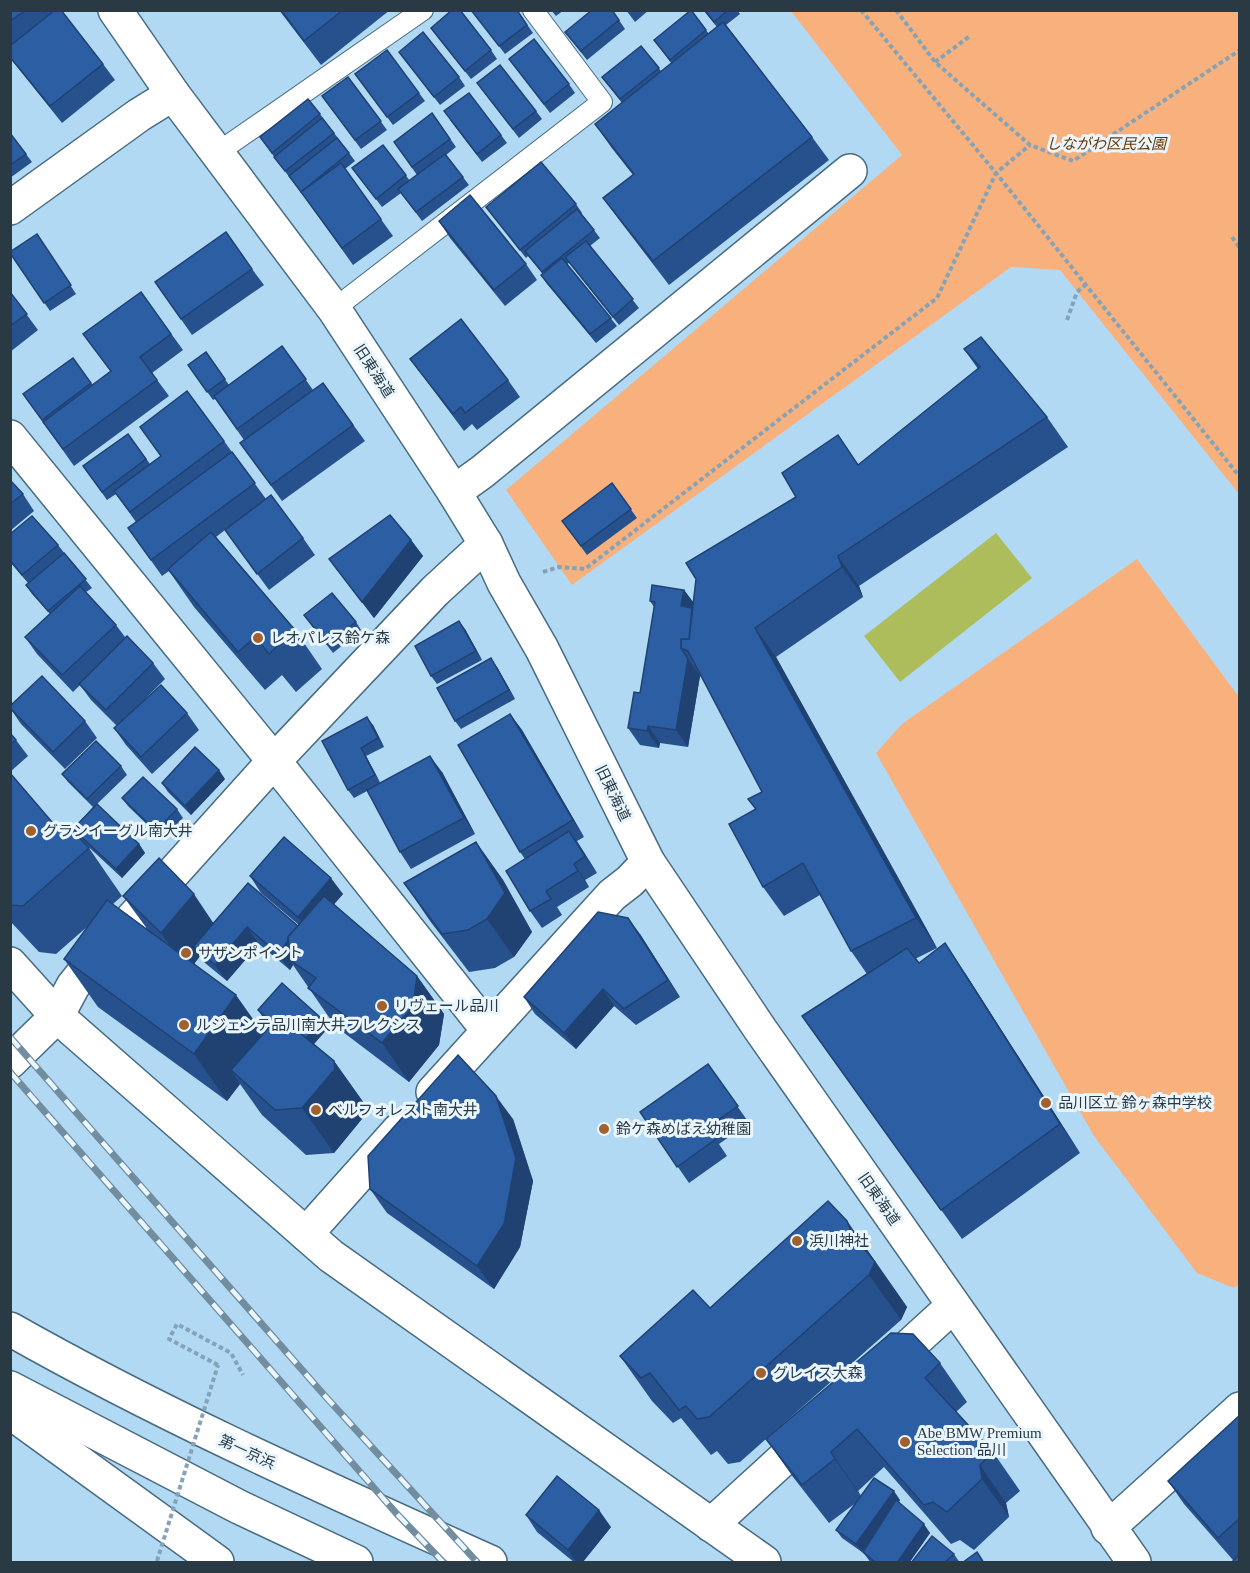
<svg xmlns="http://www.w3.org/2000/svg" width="1250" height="1573" viewBox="0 0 1250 1573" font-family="'Times New Roman','Noto Sans JP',serif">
<rect width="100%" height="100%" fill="#b2d9f3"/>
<!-- green -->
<g fill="#f8b17d">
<polygon points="791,11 1239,11 1239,494 1060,270 1011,267 572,585 506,490 902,155"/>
<polygon points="1137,559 1239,697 1240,1284 1234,1288 1197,1273 1094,1136 876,753 902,724"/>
</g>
<!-- water -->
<polygon fill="#adbd5c" points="996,533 1032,578 900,682 864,636"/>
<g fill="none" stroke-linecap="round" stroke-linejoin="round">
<defs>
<g id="service">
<polyline points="217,153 423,10"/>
<polyline points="334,309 602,102 533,10"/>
</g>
<g id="minor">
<polyline points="10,208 139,115 173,94"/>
<polyline points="454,492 482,472 850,171"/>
<polyline points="10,1062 57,1016 73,986 85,971 274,761 435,591 486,544"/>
<polyline points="433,1092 612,895 630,881 648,862"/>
<polyline points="306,1234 399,1130"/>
<polyline points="884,1369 953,1306"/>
<polyline points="10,1412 217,1562"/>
<polyline points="711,1525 814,1431"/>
<polyline points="1108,1528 1240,1409"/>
</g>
<g id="tertiary">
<polyline points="115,10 173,94 334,309 454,492 486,544 504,583 542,649 648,862 760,1029 1134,1562"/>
<polyline points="10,437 274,761 488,1030"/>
<polyline points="10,964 57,1016 331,1256 764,1562"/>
</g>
<g id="trunk">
<path d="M10,1329C165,1417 328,1489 490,1562"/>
<polyline points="10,1388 239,1507 356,1562"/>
</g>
</defs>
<!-- service casing -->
<use href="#service" stroke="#476b81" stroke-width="22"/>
<!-- minor casing -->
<use href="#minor" stroke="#476b81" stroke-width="36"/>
<!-- tertiary casing -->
<use href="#tertiary" stroke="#476b81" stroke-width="36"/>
<!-- trunk casing -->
<use href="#trunk" stroke="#476b81" stroke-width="36"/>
<!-- path -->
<g stroke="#84a3b8" stroke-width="4" stroke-dasharray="4.5 3" stroke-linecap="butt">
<polyline points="861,10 996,173 1240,477"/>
<polyline points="896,10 935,62 1030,145 1073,161 1240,50"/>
<polyline points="935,62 970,36"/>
<polyline points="1232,237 1240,248"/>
<polyline points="1067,320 1077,292 1085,285"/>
<polyline points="543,572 559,567 585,569 937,298 996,173 1030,145"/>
<polyline points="218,1365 169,1339 177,1324 231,1353 243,1375"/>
</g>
<!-- service -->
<use href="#service" stroke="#fff" stroke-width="20"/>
<!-- minor -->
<use href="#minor" stroke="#fff" stroke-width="33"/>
<!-- tertiary -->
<use href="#tertiary" stroke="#fff" stroke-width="33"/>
<!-- trunk -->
<use href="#trunk" stroke="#fff" stroke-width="33"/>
<defs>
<g id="rail">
<polyline points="10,1037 325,1396 477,1562"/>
<polyline points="10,1072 396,1513 443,1562"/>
</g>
</defs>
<!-- rail casing -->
<use href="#rail" stroke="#718d9f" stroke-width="7"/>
<!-- rail -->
<use href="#rail" stroke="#eaf6fe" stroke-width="4.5" stroke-dasharray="14" stroke-linecap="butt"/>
<!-- path-bridge -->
<polyline stroke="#84a3b8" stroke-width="4" stroke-dasharray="4.5 3" stroke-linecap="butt" points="157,1561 218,1365"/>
</g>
<!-- wall -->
<g fill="#26518d">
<polygon points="10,10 61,10 103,64 115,80 62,123 10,58"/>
<polygon points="279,10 390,10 321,65"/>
<polygon points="471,10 517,10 533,33 505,54"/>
<polygon points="551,10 564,10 556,16"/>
<polygon points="626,10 649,10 635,22"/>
<polygon points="703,10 737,10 740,14 726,25 812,137 829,160 669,285 620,221 603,198 633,175 611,147 595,124 622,103 602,77 641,46 661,71 671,63 654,40 706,30 709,34 717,27"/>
<polygon points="619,20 625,29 587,60 565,32"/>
<polygon points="431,28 491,50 497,59 471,79"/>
<polygon points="399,52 459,77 465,86 440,105"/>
<polygon points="509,59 569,84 575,93 550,113"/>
<polygon points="355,74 419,93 425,101 393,125"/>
<polygon points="348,77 387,130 361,149 322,96"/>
<polygon points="477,83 536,111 542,119 519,138"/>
<polygon points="432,113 456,147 446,155 469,185 422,221 401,193 382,207 352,168 383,145 410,181 417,175 394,142"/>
<polygon points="320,114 355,161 345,169 393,236 353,265 304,196 280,165 260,137"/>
<polygon points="450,120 501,135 507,143 482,162"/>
<polygon points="10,133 32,162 10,178"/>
<polygon points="576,204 582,213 581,213 600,238 590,246 639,308 619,325 569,263 567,264 617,326 596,343 547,284 541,275 543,274 528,256 526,258 486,207"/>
<polygon points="439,221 526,264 537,280 505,306 450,238"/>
<polygon points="37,234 76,294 50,311 10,253"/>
<polygon points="252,269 264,285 192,335 155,282"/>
<polygon points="10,292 38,330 10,352"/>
<polygon points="141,292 183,350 152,373 169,396 74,466 23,394 91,383 93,385 111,372 83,334"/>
<polygon points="282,346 313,390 323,383 365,441 282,501 240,443 244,440 215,399 213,400 188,365 206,352 229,385"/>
<polygon points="964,349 1047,417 1068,447 859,586 863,597 776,657 937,948 915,959 919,963 965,973 1080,1153 962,1239 802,1016 867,974 851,951 820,895 784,916 763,887 756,810 748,799 762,792 702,678 700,676 688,747 660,743 659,748 640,745 628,728 640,693 654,607 650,601 684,590 693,602 859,465 978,369"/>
<polygon points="410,359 508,380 520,397 477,430 472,424 464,431"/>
<polygon points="140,427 224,441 266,499 303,538 315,555 269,590 225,530 216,537 295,630 322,669 296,692 282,675 265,690 194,607 169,571 162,576 128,528 136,522 116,494 107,500 83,466 128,434 150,464 161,456"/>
<polygon points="10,480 23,494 34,511 10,531"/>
<polygon points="612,483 637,518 587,555 562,521"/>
<polygon points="10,534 58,545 92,588 86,592 116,625 125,637 153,663 165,679 146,698 187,713 199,730 152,774 126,745 114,728 117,726 91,700 80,685 73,692 37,654 25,637 50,614 32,594 26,585 28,583 10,562"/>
<polygon points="411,540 423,556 374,618 329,559"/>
<polygon points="304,615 356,622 361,630 333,653"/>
<polygon points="465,629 482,660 437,684 431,676"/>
<polygon points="497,667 515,699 461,729 455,721"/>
<polygon points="10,708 85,721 97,738 65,769 21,724"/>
<polygon points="510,714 522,730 584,837 577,841 597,873 585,880 589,887 557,907 562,915 542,928 530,911 525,859 520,852"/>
<polygon points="373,725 384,747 366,756 380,783 442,772 475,834 411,869 400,852 367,791 354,798 348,790 322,741"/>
<polygon points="10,733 16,740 28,756 10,772"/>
<polygon points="121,766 127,775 97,804 139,844 145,853 122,878 80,839 89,848 122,896 113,904 148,930 123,896 214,923 298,926 299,925 261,893 250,876 343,894 334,904 417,976 444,1014 439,1045 409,1082 335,1026 293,965 290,970 259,944 227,981 205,963 200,956 194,964 263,1034 271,1025 264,1019 258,1010 322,1019 328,1028 314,1044 334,1061 366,1106 366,1114 334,1153 306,1155 262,1115 240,1084 227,1101 98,1007 64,959 88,926 56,954 39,952 10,921 10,773 58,829 78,837 73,829 93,807 68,782 62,774"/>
<polygon points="225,779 191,815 168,792 162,783"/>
<polygon points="122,798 177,809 183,818 162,839 128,806"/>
<polygon points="476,842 503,880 532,932 514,957 495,968 469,972 430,921 404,883"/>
<polygon points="640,934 680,997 636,1025 614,1006 576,1049 535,1014 524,997"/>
<polygon points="708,1064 749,1123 719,1144 727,1156 689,1183 640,1112"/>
<polygon points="513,1119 533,1181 520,1247 494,1289 387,1213 370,1189"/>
<polygon points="847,1221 907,1307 901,1320 740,1462 728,1464 717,1451 711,1455 681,1418 673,1423 652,1401 620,1356 710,1308"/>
<polygon points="940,1363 967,1402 956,1412 993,1452 1020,1491 1006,1503 1009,1517 974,1550 960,1540 951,1544 884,1467 858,1491 861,1496 900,1500 899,1502 930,1533 909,1563 871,1563 863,1552 868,1544 862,1552 842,1538 836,1530 857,1502 829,1523 793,1477 766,1439"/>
<polygon points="1239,1416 1239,1563 1233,1560 1184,1504 1168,1481"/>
<polygon points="526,1515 611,1527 582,1563 575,1563 537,1532"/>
<polygon points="954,1554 960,1563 911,1563"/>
</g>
<!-- shaded-wall -->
<g fill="#1f4273">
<polygon points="411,540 423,556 374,618 362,602"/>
<polygon points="838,556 859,586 863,597 842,567"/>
<polygon points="684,590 696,606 693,623 681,606"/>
<polygon points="459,621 465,629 482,660 476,651"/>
<polygon points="755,628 776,657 937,948 916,918"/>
<polygon points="491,658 497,667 515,699 509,690"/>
<polygon points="688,659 700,676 688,747 676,730"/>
<polygon points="510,714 522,730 584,837 573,820"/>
<polygon points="367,717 373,725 384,747 378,738"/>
<polygon points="648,726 660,743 659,748 647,731"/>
<polygon points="361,748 366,756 381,784 375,775"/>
<polygon points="430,756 442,772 475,834 464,818"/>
<polygon points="219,770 225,779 191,815 185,806"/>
<polygon points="569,831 581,848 597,873 585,856"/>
<polygon points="476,842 503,880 532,932 514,957 487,919"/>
<polygon points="139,844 145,853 122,878 116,869"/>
<polygon points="574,864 585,880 589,887 578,871"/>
<polygon points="331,878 343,894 309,933 298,917"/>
<polygon points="194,894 220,933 194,946 200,956 188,972 161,933"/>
<polygon points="628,918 640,934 680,997 668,980"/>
<polygon points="247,927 259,944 227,981 215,965"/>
<polygon points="299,928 290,960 293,965 290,970 278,954"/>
<polygon points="945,943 965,973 1080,1153 1060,1124"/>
<polygon points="417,976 444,1014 439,1045 409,1082 382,1043"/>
<polygon points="603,989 614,1006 576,1049 564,1033"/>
<polygon points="236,995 270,1043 231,1070 240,1084 227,1101 194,1054"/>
<polygon points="322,1019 328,1028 304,1055 298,1046"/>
<polygon points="334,1061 366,1106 366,1114 334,1153 302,1108"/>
<polygon points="496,1096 513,1119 533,1181 520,1247 494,1289 477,1266"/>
<polygon points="847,1221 907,1307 901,1320 869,1275 852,1234"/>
<polygon points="831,1452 858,1491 862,1498 835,1459"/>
<polygon points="980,1465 1006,1503 1009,1517 982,1479"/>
<polygon points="894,1491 900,1500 862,1552 856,1544"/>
<polygon points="599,1510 611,1527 582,1563 577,1563 568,1550"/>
<polygon points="924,1524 930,1533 909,1563 897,1563"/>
</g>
<!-- building -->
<g fill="#2c5ea4" stroke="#1f4273" stroke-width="1.5">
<polygon points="10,10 26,10 10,21"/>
<polygon points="55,10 61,10 103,64 50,106 10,57 10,46"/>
<polygon points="281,10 343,10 304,41"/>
<polygon points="452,10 460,10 491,50 465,71 431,28"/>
<polygon points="471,10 517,10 527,25 499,46"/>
<polygon points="592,10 612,10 619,20 581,51 565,32"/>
<polygon points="691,10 706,30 670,60 654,40"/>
<polygon points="705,10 728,10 714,22"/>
<polygon points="723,22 812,137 653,261 603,198 634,174 595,124"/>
<polygon points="423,32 459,77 434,97 399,52"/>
<polygon points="534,39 569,84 544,104 509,59"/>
<polygon points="641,46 659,68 620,99 602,77"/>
<polygon points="387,50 419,93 387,117 355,74"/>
<polygon points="500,65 536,111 513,129 477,83"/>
<polygon points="348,77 381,121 355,140 322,96"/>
<polygon points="469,93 501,135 477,154 444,111"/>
<polygon points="308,99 320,114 272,153 260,137"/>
<polygon points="432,113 450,139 412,167 394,142"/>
<polygon points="322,118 334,133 285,171 274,157"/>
<polygon points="10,133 26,154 10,165"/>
<polygon points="337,138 349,153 301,192 289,176"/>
<polygon points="383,145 406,175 376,199 352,168"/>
<polygon points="445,154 463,177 416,212 398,189"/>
<polygon points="541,162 576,204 520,250 486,207"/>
<polygon points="341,163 381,219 342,248 301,192"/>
<polygon points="470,195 526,264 494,290 439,221"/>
<polygon points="577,209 594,230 542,272 525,251"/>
<polygon points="226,232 252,269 181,319 155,282"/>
<polygon points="37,234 71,285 44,303 10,253 10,252"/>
<polygon points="586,241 633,299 613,317 565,257"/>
<polygon points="562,258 611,318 590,334 541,275"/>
<polygon points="10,292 27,314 10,326"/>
<polygon points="141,292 171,334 140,357 157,380 63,449 43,422 111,371 83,334"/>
<polygon points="461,319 508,380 465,413 461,407 453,414 410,359"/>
<polygon points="981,337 1047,417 838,556 842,567 755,628 916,918 851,951 803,863 763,887 729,824 756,809 748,799 762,792 688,651 681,648 681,639 689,639 696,579 686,563 796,497 782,473 838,435 858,465 980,367 964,349"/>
<polygon points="282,346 306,379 237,429 214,396"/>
<polygon points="206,352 225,379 207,392 188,365"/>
<polygon points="73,358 91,383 42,420 23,394"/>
<polygon points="323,383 353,425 271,485 240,443"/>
<polygon points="187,391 224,441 130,512 114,491 161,456 140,427"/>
<polygon points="128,434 146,459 102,492 83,466"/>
<polygon points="232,452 255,483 151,560 128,528"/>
<polygon points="10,480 23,494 10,504"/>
<polygon points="612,483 631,509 581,546 562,521"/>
<polygon points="271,495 303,538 257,574 225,530"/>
<polygon points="390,515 411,540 362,602 329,559"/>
<polygon points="32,516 58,545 22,575 10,560 10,534"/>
<polygon points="211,532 295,630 269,654 255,637 238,652 168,569"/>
<polygon points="64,553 86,579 48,611 26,585"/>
<polygon points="652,585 684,590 681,606 692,608 689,639 681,639 681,648 688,659 676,730 648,726 647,731 628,728 634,692 640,693 655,602 650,601"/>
<polygon points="80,586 116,625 62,675 25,637"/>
<polygon points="332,593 356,622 327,644 304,615"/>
<polygon points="459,621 476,651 431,676 415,646"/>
<polygon points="127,636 153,663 106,710 79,684"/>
<polygon points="491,658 509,690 455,721 437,688"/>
<polygon points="42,676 85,721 53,752 10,708 10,706"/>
<polygon points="161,685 187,713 141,757 114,728"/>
<polygon points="510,714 573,820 520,852 458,745"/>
<polygon points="367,717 378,738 361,748 375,775 348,790 322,741"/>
<polygon points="10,733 16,740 10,745"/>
<polygon points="96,741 121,766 87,799 62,774"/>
<polygon points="195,747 219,770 185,806 162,783"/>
<polygon points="430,756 464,818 400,852 367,790"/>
<polygon points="10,773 58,829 70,828 89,848 23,906 10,905"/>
<polygon points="143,777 177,809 156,831 122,798"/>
<polygon points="97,804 139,844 116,869 73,829"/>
<polygon points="569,831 585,856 574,864 578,871 546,891 551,899 530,911 506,871"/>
<polygon points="284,837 331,878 298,917 250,876"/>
<polygon points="476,842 505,893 487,919 468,930 442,934 404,883"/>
<polygon points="159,858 194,894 161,933 123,896"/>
<polygon points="248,883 298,926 288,937 288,941 278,954 247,927 215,965 194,946"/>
<polygon points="324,896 417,976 413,1006 382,1043 308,988 316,978 290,960 288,937"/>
<polygon points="107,900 236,995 194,1054 64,959"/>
<polygon points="598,912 628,918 668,980 624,1009 603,989 564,1033 524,997"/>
<polygon points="945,943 1060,1124 941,1210 802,1016 907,948 919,963"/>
<polygon points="282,983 322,1019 306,1038 279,1016 273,1023 258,1010"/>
<polygon points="279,1016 334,1061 335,1069 302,1108 275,1110 231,1070"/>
<polygon points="458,1055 496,1096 516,1158 504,1224 477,1266 370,1189 368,1156"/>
<polygon points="708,1064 738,1106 708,1127 716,1139 677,1167 640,1112"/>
<polygon points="828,1201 847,1221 852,1234 875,1262 869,1275 709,1417 697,1419 686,1406 679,1410 650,1373 641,1378 620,1356 693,1290 710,1308"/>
<polygon points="891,1333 913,1334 940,1363 925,1378 993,1452 980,1465 982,1479 947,1512 933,1502 924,1505 857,1429 831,1452 835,1459 802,1485 766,1439"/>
<polygon points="1239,1416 1239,1519 1218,1538 1168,1481"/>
<polygon points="557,1476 599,1510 568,1550 526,1515"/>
<polygon points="874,1478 894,1491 856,1544 836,1530"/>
<polygon points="896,1500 924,1524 897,1563 876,1563 863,1552"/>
<polygon points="932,1536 954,1554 944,1563 911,1563"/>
<polygon points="977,1552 984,1563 962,1563"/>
<polygon points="1239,1555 1239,1563 1231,1563"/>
</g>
<!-- markers -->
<g fill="#a2612c" stroke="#eaf6fe" stroke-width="2">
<circle cx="258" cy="638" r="6"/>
<circle cx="31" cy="831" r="6"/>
<circle cx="186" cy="953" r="6"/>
<circle cx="382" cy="1006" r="6"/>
<circle cx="184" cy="1025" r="6"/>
<circle cx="1046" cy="1103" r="6"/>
<circle cx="316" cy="1110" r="6"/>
<circle cx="604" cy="1129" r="6"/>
<circle cx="797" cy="1241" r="6"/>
<circle cx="761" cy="1373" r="6"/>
<circle cx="905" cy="1442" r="6"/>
</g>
<g text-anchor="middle" stroke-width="6" stroke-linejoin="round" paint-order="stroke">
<!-- park labels -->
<g font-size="15" font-style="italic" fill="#683501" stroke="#eaf6fe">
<text x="1106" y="149">しながわ区民公園</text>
</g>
<!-- street labels -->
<g font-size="15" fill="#2a3a44" stroke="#eaf6fe">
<text transform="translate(374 371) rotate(57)" y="5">旧東海道</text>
<text transform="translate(613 793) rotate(64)" y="5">旧東海道</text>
<text transform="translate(879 1199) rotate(55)" y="5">旧東海道</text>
<text transform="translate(247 1452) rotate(25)" y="5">第一京浜</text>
</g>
<!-- poi labels -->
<g font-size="15" fill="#2a3a44" stroke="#eaf6fe" text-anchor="start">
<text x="270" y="643">レオパレス鈴ケ森</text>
<text x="43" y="836">グランイーグル南大井</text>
<text x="198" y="958">サザンポイント</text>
<text x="394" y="1011">リヴェール品川</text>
<text x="196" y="1030">ルジェンテ品川南大井フレクシス</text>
<text x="1058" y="1108">品川区立 鈴ヶ森中学校</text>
<text x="328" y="1115">ベルフォレスト南大井</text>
<text x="616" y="1134">鈴ケ森めばえ幼稚園</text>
<text x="809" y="1246">浜川神社</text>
<text x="773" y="1378">グレイス大森</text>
<text x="917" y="1438">Abe BMW Premium<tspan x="917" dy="17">Selection 品川</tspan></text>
</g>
</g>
<!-- border -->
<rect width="1250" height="1573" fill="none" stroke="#2a3a44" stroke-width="24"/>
</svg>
